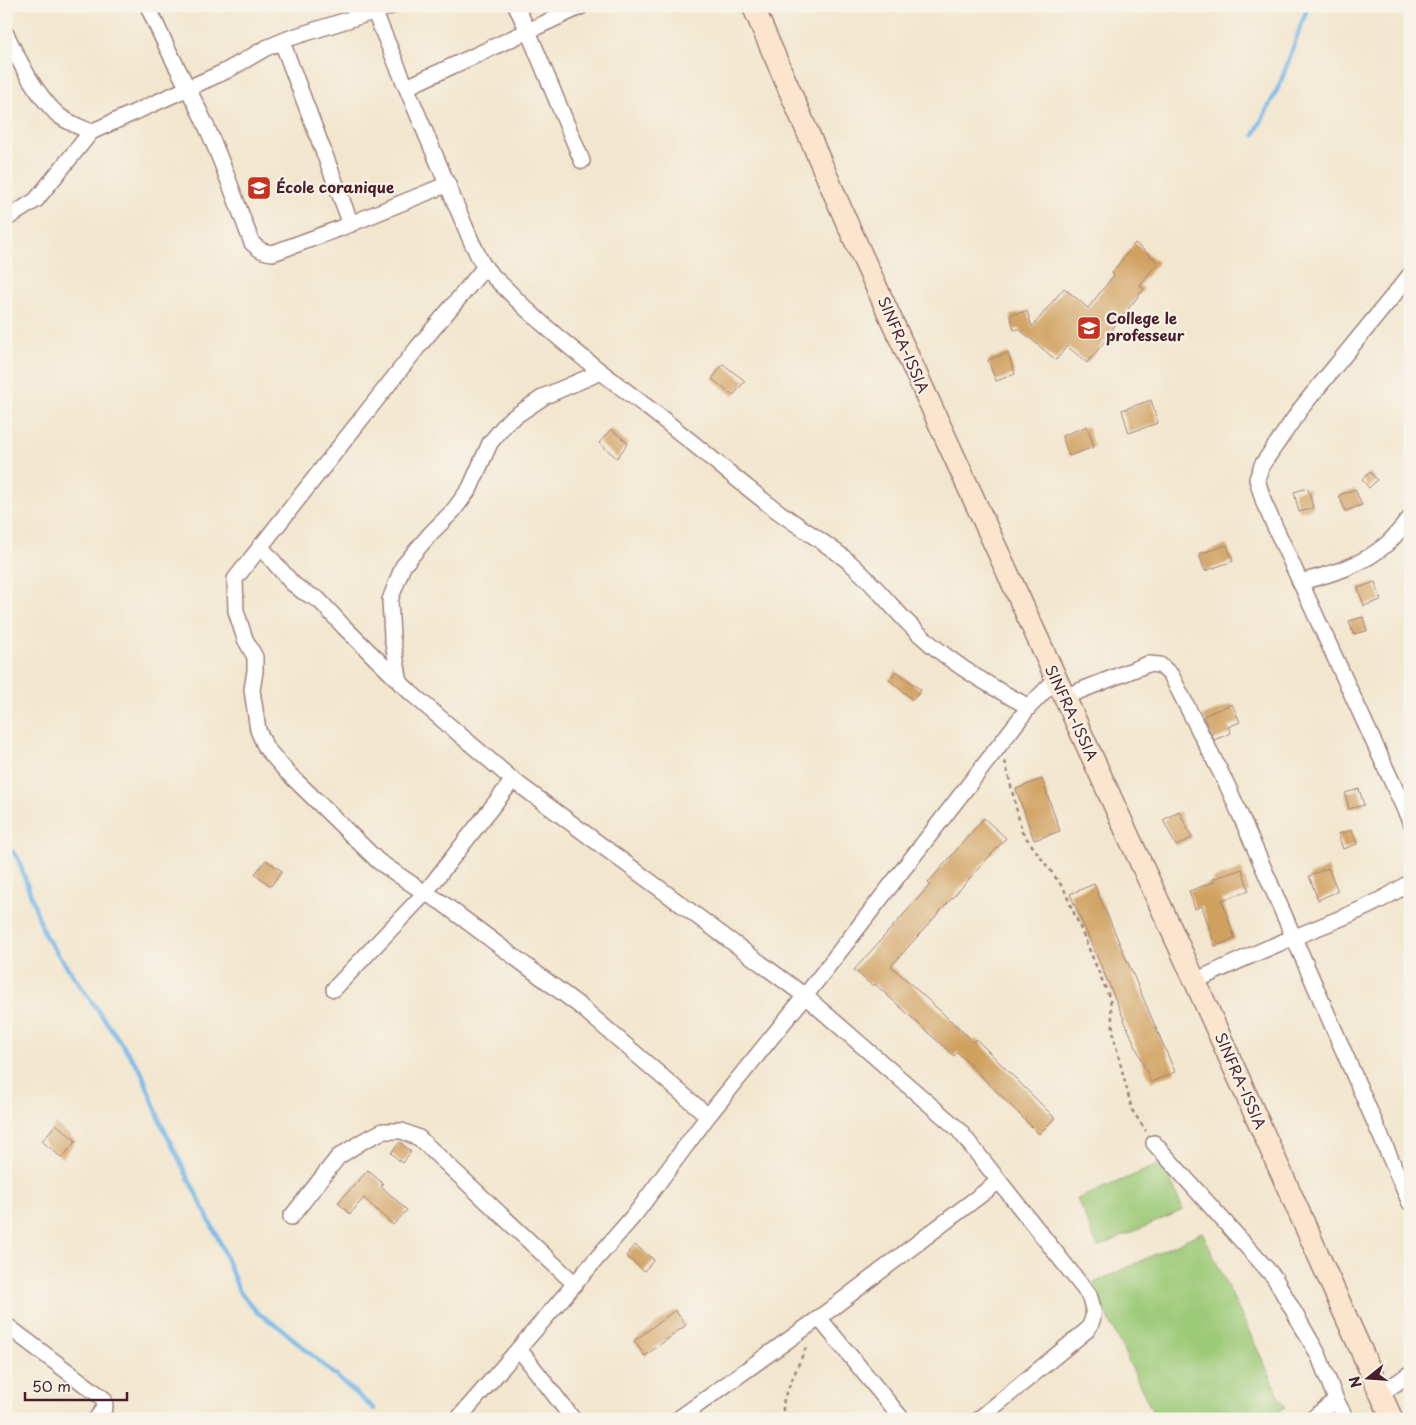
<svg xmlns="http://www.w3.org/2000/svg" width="1416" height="1425" viewBox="0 0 1416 1425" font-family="'Playpen Sans',sans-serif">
<rect width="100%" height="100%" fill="#f7f3e8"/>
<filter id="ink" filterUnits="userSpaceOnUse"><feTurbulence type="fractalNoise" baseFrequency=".02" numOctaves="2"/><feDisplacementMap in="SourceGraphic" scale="10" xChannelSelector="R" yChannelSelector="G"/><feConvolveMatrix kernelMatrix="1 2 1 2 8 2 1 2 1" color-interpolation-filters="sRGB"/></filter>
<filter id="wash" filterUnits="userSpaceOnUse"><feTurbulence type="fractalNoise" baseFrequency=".0096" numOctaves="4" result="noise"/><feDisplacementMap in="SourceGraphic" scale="20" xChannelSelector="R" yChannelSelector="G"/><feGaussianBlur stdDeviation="1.12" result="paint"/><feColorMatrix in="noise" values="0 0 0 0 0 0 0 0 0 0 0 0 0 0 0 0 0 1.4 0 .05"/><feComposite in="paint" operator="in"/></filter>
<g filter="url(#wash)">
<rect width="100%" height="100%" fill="#f2e6ce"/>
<!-- park -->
<g fill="#9dca78" stroke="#747452">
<polygon points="1163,1163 1183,1210 1098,1247 1077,1199"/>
<polygon points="1202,1232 1285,1408 1263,1419 1156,1419 1092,1284"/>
</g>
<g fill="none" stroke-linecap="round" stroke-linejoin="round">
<!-- stream -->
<g stroke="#72b6e8" stroke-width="4.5">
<polyline points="1254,135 1280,84 1308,6"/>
<polyline points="6,845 18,858 45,936 141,1071 161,1123 220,1242 239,1291 258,1313 282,1329 374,1409"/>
</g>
</g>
<g id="blocks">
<!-- building -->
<g fill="#d0a05e">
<polygon points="1135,243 1158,262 1140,285 1144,289 1112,329 1114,330 1087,363 1067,346 1056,360 1019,329 1014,330 1010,315 1027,311 1032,327 1064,288 1088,308 1114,275 1112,273"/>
<polygon points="1008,353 1015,374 996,381 988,360"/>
<polygon points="723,364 745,381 733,396 712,379"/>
<polygon points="1151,400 1158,423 1129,433 1122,410"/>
<polygon points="1087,426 1094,447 1069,456 1062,436"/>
<polygon points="611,429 628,443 617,458 599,443"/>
<polygon points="1370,472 1377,480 1369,488 1362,479"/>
<polygon points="1308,488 1313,508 1299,512 1294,492"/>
<polygon points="1355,489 1362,505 1345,511 1339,495"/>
<polygon points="1227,545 1233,561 1205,571 1199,554"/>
<polygon points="1375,582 1381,600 1364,606 1358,588"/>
<polygon points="1363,617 1367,631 1353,634 1349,621"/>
<polygon points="896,671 921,690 913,700 889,680"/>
<polygon points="1232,704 1240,722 1228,727 1231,733 1214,740 1203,716"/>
<polygon points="1042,779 1060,831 1034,840 1016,789"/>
<polygon points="1359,789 1364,805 1349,809 1345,793"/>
<polygon points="1179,811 1192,838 1176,846 1163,820"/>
<polygon points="984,818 1006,838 891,966 974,1042 976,1039 1055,1118 1039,1134 957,1052 954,1056 875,984 873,986 854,970 930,885 928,883"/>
<polygon points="1352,830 1357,844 1343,849 1338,834"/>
<polygon points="266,860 282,871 271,886 255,874"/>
<polygon points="1328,868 1338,891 1318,900 1309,876"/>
<polygon points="1242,869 1249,891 1222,900 1235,939 1215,946 1202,906 1195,909 1189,891 1214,882 1213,879"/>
<polygon points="1094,884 1175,1072 1151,1082 1070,894"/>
<polygon points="56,1124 76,1141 62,1158 42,1141"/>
<polygon points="400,1142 411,1152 402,1163 391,1153"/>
<polygon points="368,1170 383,1184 381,1186 407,1210 393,1225 364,1198 350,1214 338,1203"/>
<polygon points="635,1245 654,1260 644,1271 626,1256"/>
<polygon points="675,1310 686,1325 645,1356 634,1341"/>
</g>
</g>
</g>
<g filter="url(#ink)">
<use href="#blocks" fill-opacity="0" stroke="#9e827c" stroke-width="1"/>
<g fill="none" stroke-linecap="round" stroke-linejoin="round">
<defs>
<g id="street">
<path d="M148,6C164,45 185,81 203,119C222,159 236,202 252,243C259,250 263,252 273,253L338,229L448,184"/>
<path d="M372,6L472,243C476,250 479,259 484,266C492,277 504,286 513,296C554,337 601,372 647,407C688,438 727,472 768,504C794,524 822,540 848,561C869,579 886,600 905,620C940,657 984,683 1029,707"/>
<polyline points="516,6 528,31 582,161"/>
<path d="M6,34C19,61 35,93 57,114C66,122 80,127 91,132"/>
<polyline points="282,42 351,224"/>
<polyline points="407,87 582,6"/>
<polyline points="6,219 36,200 91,132 226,71 266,48 290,38 392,6"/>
<polyline points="1410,275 1302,407 1262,465 1257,479 1264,503 1410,821"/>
<path d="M260,546L292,583L302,591L319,600L344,627L411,693L513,780L805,996L958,1129L1089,1295C1094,1309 1096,1318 1087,1330L979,1419"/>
<path d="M1300,582C1332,574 1364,565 1389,542C1396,535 1403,526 1410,518"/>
<polyline points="400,683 392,637 390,600 403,566 431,533 453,511 470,488 490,443 508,421 545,396 601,372"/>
<polyline points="1064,697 1148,664 1160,665 1171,675 1228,787 1410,1203"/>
<polyline points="513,780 425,893 441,902 580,1006 708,1116"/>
<path d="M1195,981C1229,965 1264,949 1300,935C1338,919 1376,906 1410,882"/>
<polyline points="334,989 425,893 378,861 287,772 266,748 258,730 252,690 255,671 255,657 245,639 236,611 235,579 418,347 485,267"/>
<polyline points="1154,1143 1274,1277 1318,1354 1336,1400 1346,1419"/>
<polyline points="291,1217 338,1157 363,1141 383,1131 402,1131 419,1138 575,1284"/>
<polyline points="819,1318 902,1419"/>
<polyline points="6,1325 104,1399 105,1407 96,1419"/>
<polyline points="519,1349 573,1419"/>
<polyline points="1380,1394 1410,1374"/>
<polyline points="458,1419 636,1213 708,1116 805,996 1029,707 1055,680"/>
<polyline points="678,1419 819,1318 999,1181"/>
<polyline points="1312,1419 1336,1400"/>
</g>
<polyline id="secondary" points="753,6 847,223 1195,981 1392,1419"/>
</defs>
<!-- street casing -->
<use href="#street" stroke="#9e827c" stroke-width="18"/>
<!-- secondary casing -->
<use href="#secondary" stroke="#9e827c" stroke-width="24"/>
<!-- path -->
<g stroke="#9e827c" stroke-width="2.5" stroke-dasharray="4 4" stroke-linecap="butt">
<polyline points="1005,761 1022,832 1064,889 1110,999 1114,1038 1132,1110 1146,1131"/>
<polyline points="782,1419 784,1398 807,1345"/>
</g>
<!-- street -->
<use href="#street" stroke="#fff" stroke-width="15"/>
<!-- secondary -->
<use href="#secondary" stroke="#fbe5cf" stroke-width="21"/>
</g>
</g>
<!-- icons -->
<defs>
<symbol id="school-square" viewBox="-11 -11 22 22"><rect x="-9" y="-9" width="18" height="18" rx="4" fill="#c8321e" stroke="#f7f3e8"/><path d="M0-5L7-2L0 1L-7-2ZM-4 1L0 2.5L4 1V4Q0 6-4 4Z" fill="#fff"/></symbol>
</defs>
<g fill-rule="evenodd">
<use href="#school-square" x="245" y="174" width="28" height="28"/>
<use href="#school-square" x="1075" y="314" width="28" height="28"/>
</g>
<g text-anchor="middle" stroke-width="4.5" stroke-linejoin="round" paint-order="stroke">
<!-- poi labels -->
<g font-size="15" font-weight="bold" fill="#4a1f2b" stroke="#f7f3e8" text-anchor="start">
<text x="276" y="193">École coranique</text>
<text x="1106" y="324">College le<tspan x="1106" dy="17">professeur</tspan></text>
</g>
<!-- street labels -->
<g font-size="15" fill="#4a1f2b" stroke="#f7f3e8">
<text transform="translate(903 345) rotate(66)" y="5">SINFRA-ISSIA</text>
<text transform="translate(1071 713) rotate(65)" y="5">SINFRA-ISSIA</text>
<text transform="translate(1240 1081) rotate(66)" y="5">SINFRA-ISSIA</text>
</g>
</g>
<!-- margin -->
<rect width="1416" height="1425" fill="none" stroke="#f7f3e8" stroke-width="25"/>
<!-- north arrow -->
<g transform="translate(1368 1378) rotate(253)" stroke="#f7f3e8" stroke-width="4" paint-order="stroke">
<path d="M0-4L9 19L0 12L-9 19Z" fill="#4a1f2b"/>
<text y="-8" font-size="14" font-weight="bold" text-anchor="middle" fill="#4a1f2b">N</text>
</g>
<!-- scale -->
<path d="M25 1392v8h102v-8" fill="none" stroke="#4a1f2b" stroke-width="2.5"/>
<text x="32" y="1392" font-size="15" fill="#4a1f2b" stroke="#f7f3e8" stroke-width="4" paint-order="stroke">50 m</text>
</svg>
